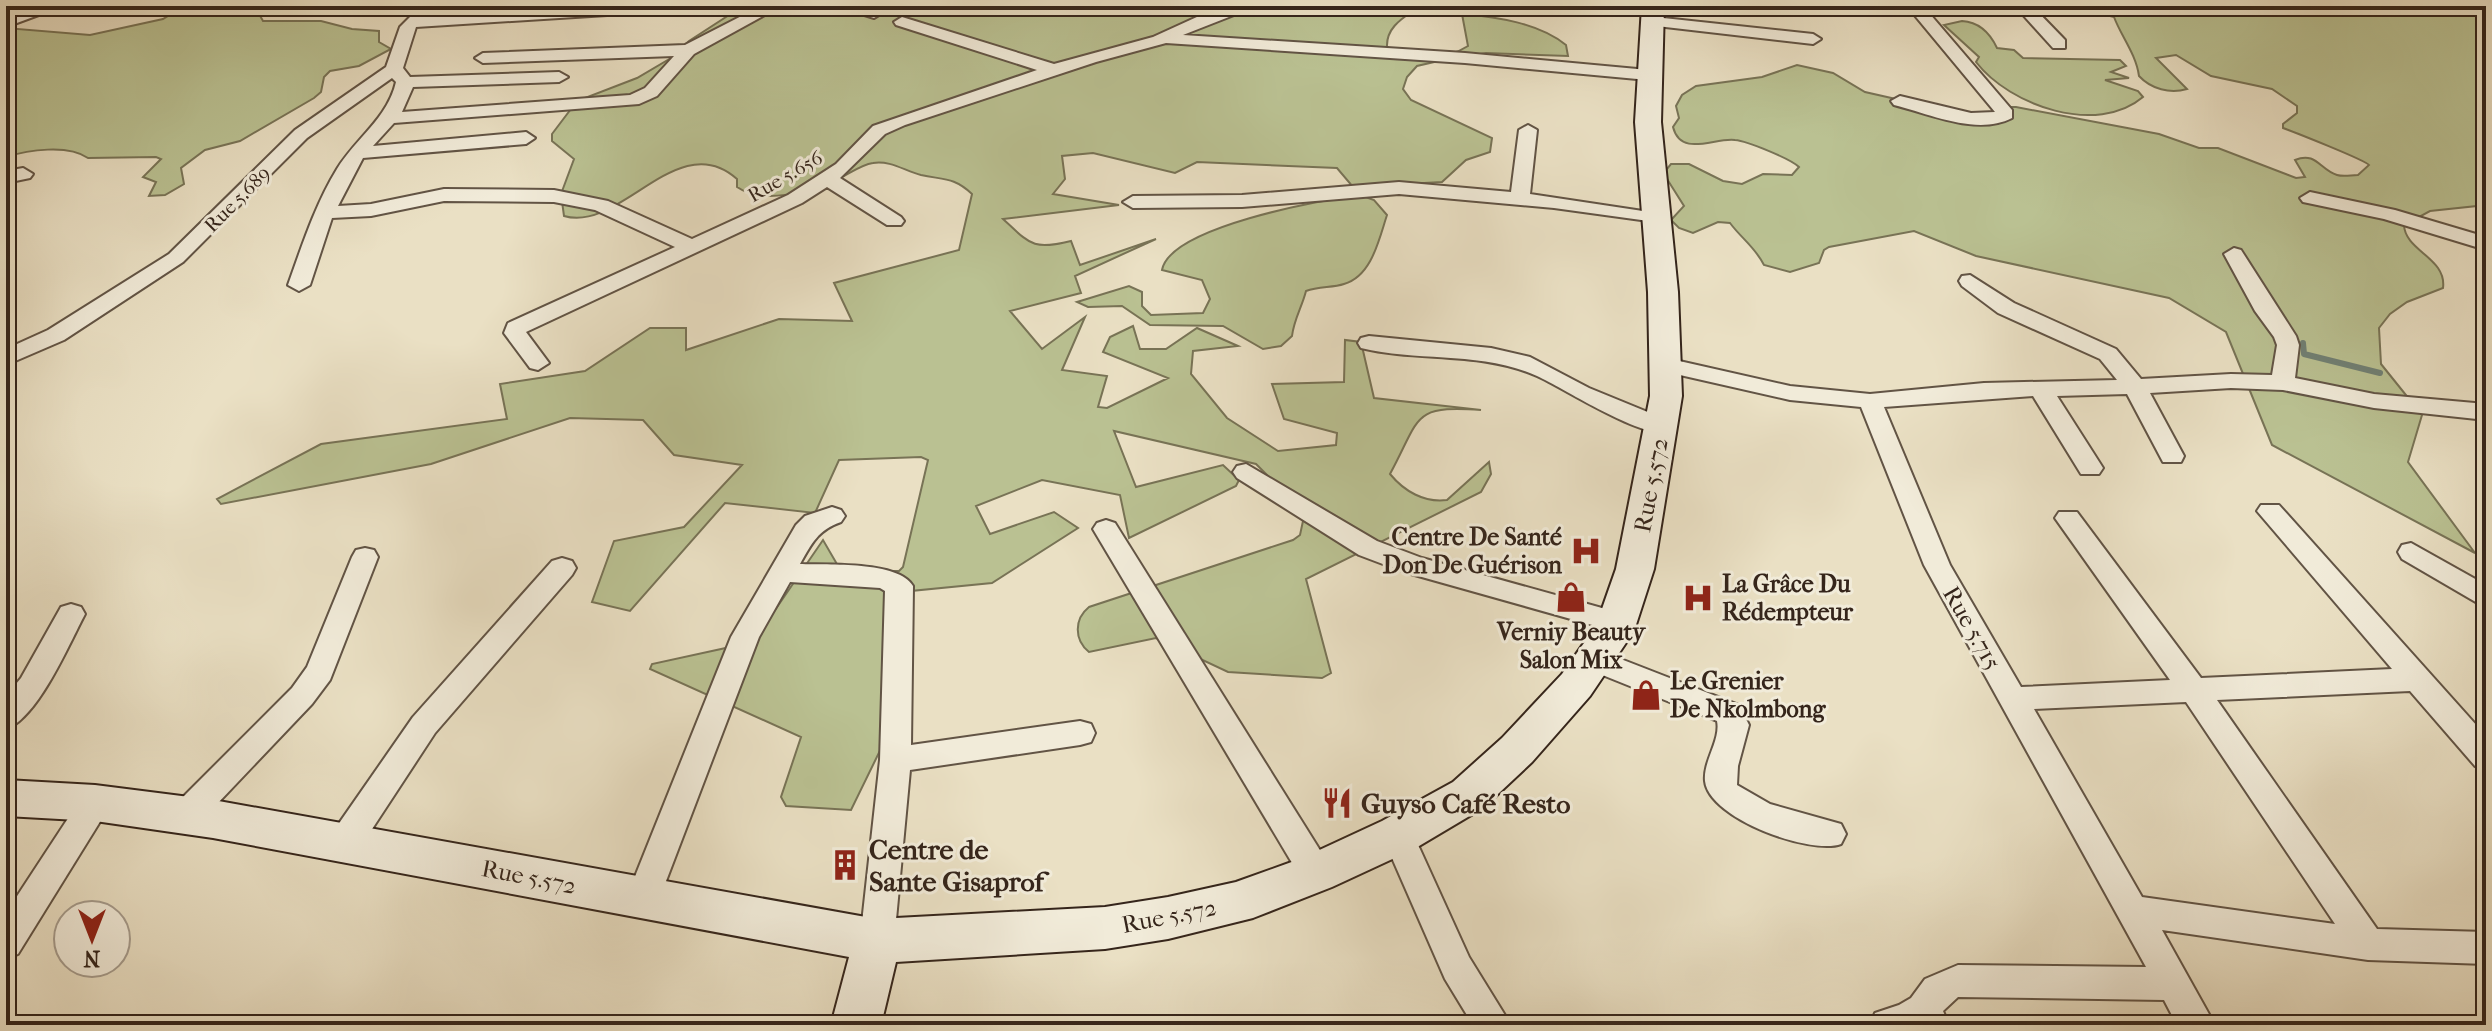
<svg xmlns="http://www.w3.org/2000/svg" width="2492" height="1031" viewBox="0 0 2492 1031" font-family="'IM FELL French Canon',serif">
<rect width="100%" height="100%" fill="#eae0c4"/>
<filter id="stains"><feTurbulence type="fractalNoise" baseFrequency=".0025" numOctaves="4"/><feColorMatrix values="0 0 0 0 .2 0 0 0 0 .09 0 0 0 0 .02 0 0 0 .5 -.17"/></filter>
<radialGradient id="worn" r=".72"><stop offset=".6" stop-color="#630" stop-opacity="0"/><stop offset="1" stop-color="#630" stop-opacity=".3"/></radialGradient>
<!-- green -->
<g fill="#bac192" stroke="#787356" stroke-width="2">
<path d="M245,6H275L259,14L263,21H321L352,29L379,31V42L391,49L359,66L330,71L324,77L321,92L314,98L240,141L205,150L181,168L184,184L165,195L149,196L156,182L143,177L161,159L156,157L88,158C68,144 28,150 6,157V28L90,35L163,19L179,9L210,11Z"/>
<path d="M743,6H1420C1405,17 1386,26 1387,47C1411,59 1445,61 1468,46L1462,14C1497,17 1539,23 1566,45L1568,56L1486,53L1443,60L1417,66L1407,77L1403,89L1411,100L1492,138L1490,152L1466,160L1442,182L1353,187L1337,168L1197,162L1175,173L1093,153L1062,156L1065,179L1053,194L1119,205L1003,219C1031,245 1033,250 1071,241L1080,265L1156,239L1075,276L1081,293L1010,311L1042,349L1085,317L1062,370L1107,376L1098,407L1107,408L1168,378L1103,352L1110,337L1133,326L1140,349H1166L1197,328L1238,346L1193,351L1191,374L1227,418L1278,451L1336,445L1337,433L1284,419L1272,384L1344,382L1345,340L1361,342L1374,398L1481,410C1411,405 1421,417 1390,474C1404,491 1424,503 1447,500L1489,462L1491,474L1481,492L1306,579L1331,673L1322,678L1228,672L1156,638L1089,652C1074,640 1074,619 1089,607L1293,540L1300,535L1303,521L1299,507L1256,464L1114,431L1136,487L1223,465L1239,480L1236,486L1129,538L1120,495L1042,480L976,506L990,534L1054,512L1078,528L992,583L901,592L892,726L851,810L786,806L781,797L801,737L650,669L652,664L753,642L823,540L841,571H899L903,567L928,460L921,457L839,460L815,513L725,503L630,611L592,602L614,541L684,527L742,465L674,455L643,420L570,418L431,464L221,504L217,499L321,444L507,419L500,384L585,371L650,328H686V350L779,319L852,321L834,283L959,250L972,194C954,177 944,180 921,175C905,171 890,160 873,163C859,165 847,176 834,181C807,192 763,205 737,187V179C678,126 621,233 564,216L561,194L574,159L552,141V134L577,101L637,78L671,58L689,41Z"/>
<path d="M2071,6H2486V205L2430,211L2404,225C2405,251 2447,258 2443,288L2407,302L2390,314L2379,328L2381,364L2422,415L2408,462L2475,553L2272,445L2226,332L2169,298L1976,256L1914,231L1829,247L1824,250L1819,263L1790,272L1764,265C1755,247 1742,239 1730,223L1718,222L1693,233L1679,228L1671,220L1684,206L1667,179L1666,170L1671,164H1689L1723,181L1742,184L1763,174L1792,175L1799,167C1791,159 1747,141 1735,140C1715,137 1681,158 1673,127L1679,118L1676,106L1682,95L1696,86L1762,77L1797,65L1833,73L1865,92L1984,119L2008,107H2016L2159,134L2199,148H2218L2296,178L2305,177L2295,160C2316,151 2320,170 2337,175C2344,177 2351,175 2358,175L2369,165C2365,160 2294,132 2283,128V124L2297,113V106L2272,89L2211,76L2176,55L2156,58L2187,89C2170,94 2151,89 2139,76C2136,54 2121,36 2114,17Z"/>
<path d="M1962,21C1979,22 1990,33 1997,48L2014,50L2023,58L2120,60L2126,66L2111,72L2129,78L2105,80L2138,91L2143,97C2097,136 2010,106 1976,62L1979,57L1944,25Z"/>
<path d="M1360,195L1374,200L1387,215C1379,239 1372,276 1344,284C1332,288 1319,286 1306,291C1302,307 1294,319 1292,336L1281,346L1263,349L1223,326L1150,325L1122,306L1088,307L1077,302L1129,286L1142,292V306L1151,315L1203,313L1210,299L1202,280L1162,270C1170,227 1321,200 1360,195Z"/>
</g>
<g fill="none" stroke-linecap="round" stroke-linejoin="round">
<!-- stream -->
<polyline stroke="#708074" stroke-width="6" points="2303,343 2304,354 2380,373"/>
<defs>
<g id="street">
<polygon points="39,6 63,6 6,27 6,17"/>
<path d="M421,6H440L424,17L596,6H610L615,10L607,15L416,27L403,68L410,77L559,72L568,77L559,82L413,87L402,112L630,95L645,88L674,56L483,63L475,58L483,53L685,45L761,6H781L694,54L657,96L639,104L394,123L373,146L526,132L535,138L526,144L363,158L338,206L371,204L444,189L554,190L608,201L692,239L788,195L836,164L873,126L1037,70L896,25L894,22L902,17L1054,64L1153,37L1210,11L1257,6L1183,35L1465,53L1648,70L1657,75L1648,80L1465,63L1166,43L1096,62L905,125L885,134L840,178L901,217L904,221L901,225H887L827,187L802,203L526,332L549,363L538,370L530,368L504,333L508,323L675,247L595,210L554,202L444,201L371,216L332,218L310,285L299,291L288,285C302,246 315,205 337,169C355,139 388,118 396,82L392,78L307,138L183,262L64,340L6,365V349L48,330L169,254L295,130L386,67L400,27Z"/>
<polygon points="836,6 864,6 882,13 874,18"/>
<polygon points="1535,6 1551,6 1541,14 1535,12"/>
<path d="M1907,6H1923L2012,110V118C1977,136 1930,114 1894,105L1891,101L1900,96L1971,113L1995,112Z"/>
<polygon points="2015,6 2032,6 2065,40 2065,48 2053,48"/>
<polygon points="1654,17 1813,34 1821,39 1813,44 1648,25 1646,22"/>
<polygon points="1528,125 1537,130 1530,194 1656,213 1663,215 1666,219 1663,223 1554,208 1399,194 1242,207 1133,208 1123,202 1133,196 1242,195 1399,182 1511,192 1519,130"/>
<polygon points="23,168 33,174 30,178 6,183 6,171"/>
<polygon points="2310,192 2395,210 2486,237 2486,250 2384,219 2303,202 2300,198"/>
<path d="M2234,248L2241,250L2296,336L2299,345L2295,378L2374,394L2486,404V420L2374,408L2283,390L2231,388L2150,393L2184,456L2181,462H2163L2127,394L2057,396L2103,468L2099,474H2081L2033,396L1884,407L1950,565L2021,687L2170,680L2055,518L2059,512H2077L2201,678L2392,669L2257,511L2261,505H2279L2486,736V769L2475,766L2410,691L2217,700L2377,929L2486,932V964L2368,960L2162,930L2215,1025H2177L2164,1000L1958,997L1943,1011L1949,1025H1870L1875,1013L1899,1005L1911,998L1925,979L1958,965L2146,967L1924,565L1861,407L1790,400L1658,370L1655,365L1666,358L1790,386L1870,394L1984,383L2117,380L2100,359L1998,313L1962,286L1959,281L1962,276L1970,275L2014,303L2116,349L2141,379L2231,374L2272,375L2277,345L2274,337L2255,311L2224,254ZM2186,702L2335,924L2142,897L2034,709Z"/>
<path d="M1369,336L1491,348L1530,357L1589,388L1672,422L1675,427L1672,432C1642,440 1566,389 1537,376C1481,351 1419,362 1361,348L1358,343L1361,338Z"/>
<polygon points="1246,464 1377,541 1422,558 1627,615 1631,622 1627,629 1617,632 1404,572 1359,555 1237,478 1233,472 1237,466"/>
<path d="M832,507L841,510L845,516L841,522C818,530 812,543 800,564C827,565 899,561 913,586L911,745L1080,721L1091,724L1095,733L1091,742L1080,745L910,770L894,941L889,952L877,957L865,952L860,941L880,760L885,591L880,588L790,582L759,637L655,910L643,914L631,910L626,899L731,637L796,525L805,516Z"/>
<polygon points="1106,520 1115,523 1328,863 1333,873 1328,883 1316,887 1304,883 1093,529 1097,523"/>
<polygon points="2411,543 2486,585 2486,608 2402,559 2398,552 2402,545"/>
<polygon points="365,548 374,550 378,557 330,680 312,704 197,825 186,828 175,825 170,815 175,805 292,688 307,667 352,557 356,550"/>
<polygon points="562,558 572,561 576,568 572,575 435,733 357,852 345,856 333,852 329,842 333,832 413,717 552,561"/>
<path d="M71,604L81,607L85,614C69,644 38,718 6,729V696L21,678L61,607Z"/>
<path d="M1595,649L1739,705L1749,725L1738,766L1737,785L1770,804L1841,824L1846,834L1841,844C1811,855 1709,819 1705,781C1703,761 1721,740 1717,721L1585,668L1581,660L1585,652Z"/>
<polygon points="95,790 106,794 111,803 106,812 18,954 6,959 6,913 84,794"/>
<polygon points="1398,821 1409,825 1469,957 1511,1025 1473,1025 1445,979 1382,835 1387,825"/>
</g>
<polygon id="secondary" points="1642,6 1664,6 1661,122 1678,292 1682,396 1654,569 1634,631 1590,696 1532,762 1483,808 1414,849 1332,887 1253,918 1168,939 1105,949 896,962 881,1025 831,1025 849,957 213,838 95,821 6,816 6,780 95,785 213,800 877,919 1105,907 1168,897 1236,882 1300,859 1382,821 1453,782 1502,738 1562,674 1596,626 1616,569 1650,396 1648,292 1635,122"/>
</defs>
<!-- street casing -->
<use href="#street" stroke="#625445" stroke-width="4"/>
<!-- secondary casing -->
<use href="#secondary" stroke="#35251b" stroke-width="4"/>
<!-- street -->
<use href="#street" fill="#f1ebd9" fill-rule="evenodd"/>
<!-- secondary -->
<use href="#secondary" fill="#f1ebd9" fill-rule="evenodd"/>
</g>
<!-- icons -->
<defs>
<symbol id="hospital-bare" viewBox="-9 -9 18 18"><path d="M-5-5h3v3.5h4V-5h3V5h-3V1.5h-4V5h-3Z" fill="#8f2418" stroke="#f1ebd9" stroke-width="2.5" paint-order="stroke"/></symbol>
<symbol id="shop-bare" viewBox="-9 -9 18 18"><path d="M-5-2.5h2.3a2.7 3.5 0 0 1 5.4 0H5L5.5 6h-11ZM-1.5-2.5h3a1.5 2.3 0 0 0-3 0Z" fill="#8f2418" stroke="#f1ebd9" stroke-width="2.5" paint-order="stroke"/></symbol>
<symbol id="restaurant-bare" viewBox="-9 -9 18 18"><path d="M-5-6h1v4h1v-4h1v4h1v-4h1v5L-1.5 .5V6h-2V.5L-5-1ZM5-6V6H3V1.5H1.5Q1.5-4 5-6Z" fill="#8f2418" stroke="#f1ebd9" stroke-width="2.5" paint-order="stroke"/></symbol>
<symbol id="building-bare" viewBox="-9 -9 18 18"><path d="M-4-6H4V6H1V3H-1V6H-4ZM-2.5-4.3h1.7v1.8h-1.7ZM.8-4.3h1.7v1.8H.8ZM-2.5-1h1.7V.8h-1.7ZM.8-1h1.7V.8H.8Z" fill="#8f2418" stroke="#f1ebd9" stroke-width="2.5" paint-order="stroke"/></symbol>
</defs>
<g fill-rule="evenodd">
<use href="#hospital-bare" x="1564" y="529" width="44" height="44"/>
<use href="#shop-bare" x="1549" y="575" width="44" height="44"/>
<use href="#hospital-bare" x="1676" y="576" width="44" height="44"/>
<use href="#shop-bare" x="1624" y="673" width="44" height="44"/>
<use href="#restaurant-bare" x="1315" y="781" width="44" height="44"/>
<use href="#building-bare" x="823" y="843" width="44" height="44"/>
</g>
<g text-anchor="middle" stroke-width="6" stroke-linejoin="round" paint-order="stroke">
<!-- far-street labels -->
<g font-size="20" fill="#35251b" stroke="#f1ebd9">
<text transform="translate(785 176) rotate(-30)" y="7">Rue 5.656</text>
<text transform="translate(237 199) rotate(-45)" y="7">Rue 5.689</text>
</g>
<!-- street labels -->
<g font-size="24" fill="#35251b" stroke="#f1ebd9">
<text transform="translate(1651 485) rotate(-79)" y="8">Rue 5.572</text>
<text transform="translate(1972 628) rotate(60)" y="8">Rue 5.715</text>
<text transform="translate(529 877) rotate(11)" y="8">Rue 5.572</text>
<text transform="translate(1169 916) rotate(-11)" y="8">Rue 5.572</text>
</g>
<!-- poi labels -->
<g font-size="24" font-weight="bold" fill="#35251b" stroke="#f1ebd9" text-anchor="start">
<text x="1562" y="545" text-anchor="end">Centre De Santé<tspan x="1562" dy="28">Don De Guérison</tspan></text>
<text x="1722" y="592">La Grâce Du<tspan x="1722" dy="28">Rédempteur</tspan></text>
<text x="1571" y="640" text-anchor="middle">Verniy Beauty<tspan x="1571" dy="28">Salon Mix</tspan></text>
<text x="1670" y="689">Le Grenier<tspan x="1670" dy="28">De Nkolmbong</tspan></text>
</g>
<!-- near-poi labels -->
<g font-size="28" font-weight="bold" fill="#35251b" stroke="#f1ebd9" text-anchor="start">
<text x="1361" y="813">Guyso Café Resto</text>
<text x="869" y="859">Centre de<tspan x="869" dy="32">Sante Gisaprof</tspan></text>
</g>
</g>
<!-- margin -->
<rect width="2492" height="1031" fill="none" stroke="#eae0c4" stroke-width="32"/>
<rect x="8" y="8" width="2476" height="1015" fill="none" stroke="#35251b" stroke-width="4"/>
<rect x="16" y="16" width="2460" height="999" fill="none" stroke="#35251b" stroke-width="2"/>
<!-- north arrow -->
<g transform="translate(92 939) rotate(180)"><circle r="38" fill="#f1ebd9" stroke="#a69c8d" stroke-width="2"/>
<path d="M0-6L14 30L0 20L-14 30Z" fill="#8f2418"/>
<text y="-12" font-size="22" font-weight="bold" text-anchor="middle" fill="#35251b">N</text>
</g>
<rect width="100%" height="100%" filter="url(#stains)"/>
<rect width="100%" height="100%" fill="url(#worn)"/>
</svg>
